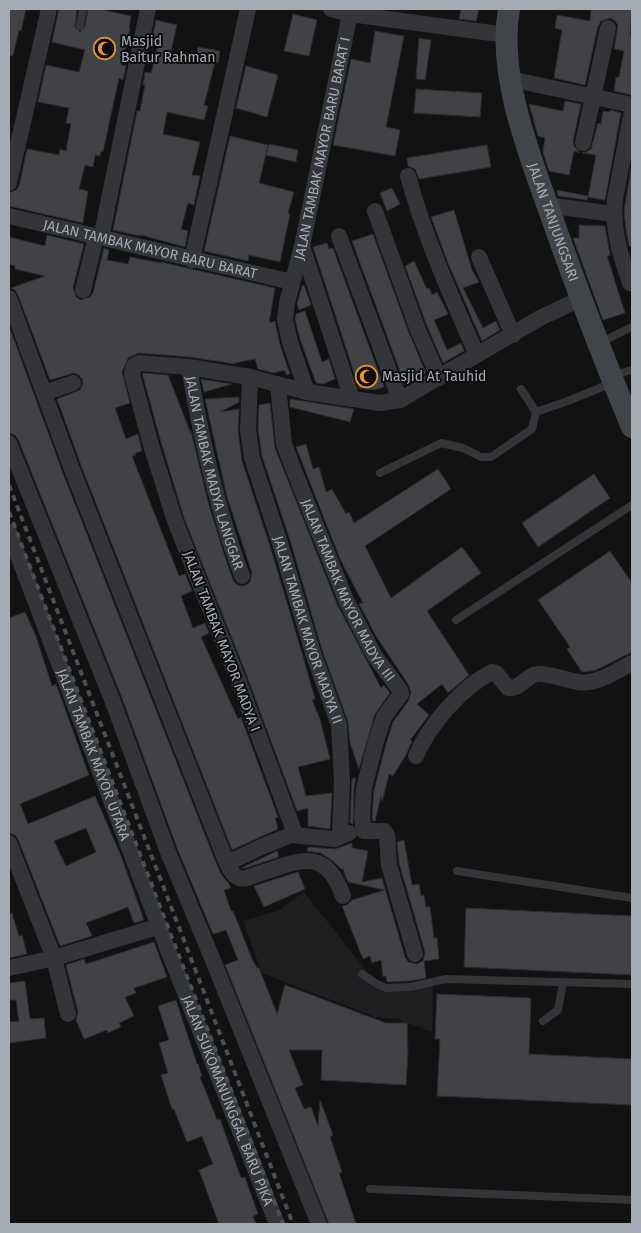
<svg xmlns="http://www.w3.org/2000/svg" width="641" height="1233" viewBox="0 0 641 1233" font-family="'Fira Sans',sans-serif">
<rect width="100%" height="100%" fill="#121213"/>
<!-- built -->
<polygon fill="#1e1e20" points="304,892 383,992 433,984 432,1032 398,1019 375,1017 262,973 243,921 278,911"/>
<!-- building -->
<g fill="#414246" stroke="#2c2d2f" fill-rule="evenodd">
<polygon points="9,9 26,9 21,31 19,30 13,56 9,55"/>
<polygon points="59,9 77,9 75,27 80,32 85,27 88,9 99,9 131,16 129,28 130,29 121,65 126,66 123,80 119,78 103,152 101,151 100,156 95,155 93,167 85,165 79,189 88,191 83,223 9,206 9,193 16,190 19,186 27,149 59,155 60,149 66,151 71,124 66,123 69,108 38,102 46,65 79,72 85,50 52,42"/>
<polygon points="461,9 479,9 476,21 459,19"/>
<polygon points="591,9 632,9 630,36 632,36 632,95 614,91 616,77 619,77 624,51 614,49 618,25 614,20 610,18 601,21 598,26 585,85 554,78 562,30 555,28 557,15 590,21"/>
<polygon points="293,14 317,20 309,56 284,51"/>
<polygon points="156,20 177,25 170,55 196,61 198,47 220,51 218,63 215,62 204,105 208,106 204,120 167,112 163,134 200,142 192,175 200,176 194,205 188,203 181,229 188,231 185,247 141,235 140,236 113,230 137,111 140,111 145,85 143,85 145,72 151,73 159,42 152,40"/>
<polygon points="375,31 404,36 386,127 400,130 395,156 333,145 351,59 370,63"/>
<polygon points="419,38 431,40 425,80 416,79"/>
<polygon points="246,66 278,75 267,117 236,108"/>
<polygon points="416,89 482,93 480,117 414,113"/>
<polygon points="565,101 581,104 573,141 574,146 580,153 574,151 569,175 549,171 543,152 545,138 538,136 529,104 563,111"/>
<polygon points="610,110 621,113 605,200 588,197 596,155 582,153 586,152 591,149 598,123 601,124 603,111 610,112"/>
<polygon points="230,136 268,145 259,183 294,192 288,213 290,214 280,262 249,255 248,261 204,251"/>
<polygon points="269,144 298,150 296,162 266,155"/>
<polygon points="487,145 491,167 419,179 415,169 408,166 407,158"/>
<polygon points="632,162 632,245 629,247 626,230 624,211"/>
<polygon points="392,188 400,204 387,211 380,193"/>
<polygon points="557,190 588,196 587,200 558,196"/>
<polygon points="454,210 472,270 479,282 463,288 483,328 496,321 500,330 482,341 448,263 431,217"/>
<polygon points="579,225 605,226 610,255 607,256 625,313 603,320 573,238 579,238"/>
<polygon points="373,234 409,333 426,373 405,385 352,241"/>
<polygon points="47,235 84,244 73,288 76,297 81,300 90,297 93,293 104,248 109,250 107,260 128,264 130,257 161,263 161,262 275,288 269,323 275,321 280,345 290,374 287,375 284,370 274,373 258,369 255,359 235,363 235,364 190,357 138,353 128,358 122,372 130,403 115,408 126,439 138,434 142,451 135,453 136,455 132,456 179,576 185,574 192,591 181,596 193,628 205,623 209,633 201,637 238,719 241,717 278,817 275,818 278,829 232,850 82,468 57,399 80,390 83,384 82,379 79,375 74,373 50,380 18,295 15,290 11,288 45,276 15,269 15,266 9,264 9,237 45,246"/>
<polygon points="327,243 329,249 333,248 384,387 374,390 359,388 313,247"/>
<polygon points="414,261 427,289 429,288 432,295 437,292 448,314 434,320 447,350 461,343 464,351 443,363 427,326 405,266"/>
<polygon points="304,285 311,305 299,310 297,304 302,286"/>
<polygon points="305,311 322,362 329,359 335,379 323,384 316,383 300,339 295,319 296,314"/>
<polygon points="9,326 64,476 215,860 221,874 229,884 231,888 224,890 231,911 233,911 252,959 257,968 259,968 277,1014 285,985 386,1023 407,1023 408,1054 406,1085 321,1080 322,1050 289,1050 303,1085 295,1088 304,1109 311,1107 318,1126 320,1100 333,1135 330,1137 342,1172 339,1173 356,1224 329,1224 225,965 238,960 226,930 213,934 177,848 122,698 18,439 15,435 9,433"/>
<polygon points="142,373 168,375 191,434 191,431 208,502 224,554 233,580 236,584 241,586 246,585 250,582 252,573 227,497 205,399 239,397 239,402 220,412 239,409 238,431 242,461 270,546 302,653 315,699 312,700 320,719 330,759 298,767 306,796 332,793 330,829 308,826 308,808 297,811 245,671 184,518 161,442"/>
<polygon points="201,379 232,384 204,392"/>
<polygon points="290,399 354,409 350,422 290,407"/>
<polygon points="270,403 275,448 337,604 381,688 384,685 390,693 375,714 359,769 350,743 348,722 322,650 290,540 262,456 258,429 259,405"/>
<polygon points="306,444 313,469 319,467 326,492 332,489 346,514 349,512 354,523 438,469 451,489 365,546 391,598 462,547 481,573 427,611 469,675 448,693 442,684 417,704 429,715 410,740 412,741 406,755 393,776 389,774 382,802 381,796 375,821 373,821 372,817 374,790 386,744 393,722 409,700 411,692 408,684 376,636 359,604 363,603 340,559 296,447"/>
<polygon points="594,474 610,498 538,547 522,523"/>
<polygon points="610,551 632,583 632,652 596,670 582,672 567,649 570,647 538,600"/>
<path d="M25,612L36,636L52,686L56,684L89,775L20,804L28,824L95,796L121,856L144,920L134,923L128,907L86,923L92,936L60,946L18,839L15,835L9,833V618ZM86,828L96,852L66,866L54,841Z"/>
<polygon points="356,778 354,787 353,824 350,823 352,779"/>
<polygon points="404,840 412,885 419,884 421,896 424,895 426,907 430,907 434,938 437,938 439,959 424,961 426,978 409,981 387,982 386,976 383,976 381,960 372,963 370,956 363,959 342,906 347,905 352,900 385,890 348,882 344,873 344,870 341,869 333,861 321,853 307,851 308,847 335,849 352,843 352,848 368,851 362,882 382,878 405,957 408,962 417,964 423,961 425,952 399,863 397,842"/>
<polygon points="277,851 279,857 246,868 241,868"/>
<polygon points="298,872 305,889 264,907 254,886"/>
<polygon points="466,908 632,916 632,975 464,967"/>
<polygon points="12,913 19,936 22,935 27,954 9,958 9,914"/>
<polygon points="154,942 167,977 134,988 136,993 125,997 134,1016 119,1023 121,1027 108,1033 107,1030 84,1039 76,1020 78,1012 66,965 84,959 86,964"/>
<polygon points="25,981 30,1019 44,1018 46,1038 9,1043 9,1022 19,1021 16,1000 9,1000 9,983"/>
<polygon points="437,994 531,998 529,1054 632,1059 632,1105 437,1096 440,1039 435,1039"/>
<polygon points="176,1000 197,1064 198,1064 202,1076 200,1077 217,1120 220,1119 241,1178 245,1177 258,1214 253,1216 256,1224 219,1224 199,1170 213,1164 202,1136 187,1142 174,1109 172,1109 161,1075 168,1073 159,1043 169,1040 158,1006"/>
</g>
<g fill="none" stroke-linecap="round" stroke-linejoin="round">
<!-- lane -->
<g stroke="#333538" stroke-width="8">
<polyline points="80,26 83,9"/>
<polyline points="601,342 632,327"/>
<polyline points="613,375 632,370"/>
<polyline points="521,389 536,412 568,401 612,383"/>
<polyline points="380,473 441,443 463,448 481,457 491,457 532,429 536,412"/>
<polyline points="456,620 632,505"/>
<polyline points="457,871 632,898"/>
<polyline points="362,974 377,984 386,988 410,987 446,979 632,984"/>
<polyline points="543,1021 558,1010 563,983"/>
<polyline points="370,1189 632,1200"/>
</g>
<!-- street -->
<g stroke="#333538" stroke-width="16">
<polyline points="331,9 350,14 506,35"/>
<polyline points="510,79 632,105"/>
<polyline points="583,143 608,28"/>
<path d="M408,176C425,238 451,296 477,355"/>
<polyline points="9,183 49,9"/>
<polyline points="547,205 613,214"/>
<polyline points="375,211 418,330 439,378"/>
<path id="s1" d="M9,216L292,282"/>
<polyline points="339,236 400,400"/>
<polyline points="101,238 148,9"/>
<polyline points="302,246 352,399"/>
<polyline points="479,257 513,335"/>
<polyline points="192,260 248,9"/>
<path d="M630,283C620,253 612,231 615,199L632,110"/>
<polyline points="83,290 96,237"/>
<path d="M9,298L73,472L224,856C227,863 231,875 239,878C245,880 252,876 258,874C297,862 325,844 343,896"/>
<path id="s2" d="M189,367C201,438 217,509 242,576"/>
<path id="s3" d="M250,377L248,430L252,458L280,543L313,653L339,725L342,781L340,836"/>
<path id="s4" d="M278,385L284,444L295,473L346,600L374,655L400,690L401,694L384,717L376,741L364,788L362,817L364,831H384L387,835L389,865L415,954"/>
<path id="s5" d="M307,392L290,342L285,320L287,303L302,246L350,14"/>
<polyline points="44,393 73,383"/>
<polyline points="9,443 113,702 168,852 212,958 319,1224"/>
<path id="s6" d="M9,532L168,950L277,1224"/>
<path d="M416,756C429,725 462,687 492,672L496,673L508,688C521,690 526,674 539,674C552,674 565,680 578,682C597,685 616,671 632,663"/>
<polyline points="291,835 335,839 349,833"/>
<polyline points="9,843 54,958 68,1014"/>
<polyline points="224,856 227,859 234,860 261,847 291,835 294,831 236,674 175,521 151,445 132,374 134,366 138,363 189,367 250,377 307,392 380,403 400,400 540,318 580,299"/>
<polyline points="9,968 54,958 160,926"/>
</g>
<!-- secondary -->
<path stroke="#414448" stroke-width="22" id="s7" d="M509,9C497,75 530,156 552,218C577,289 603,358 632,427"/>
<!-- rail -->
<g stroke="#4c4f53" stroke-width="4" stroke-dasharray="6 5" stroke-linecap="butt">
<polyline points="9,485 293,1224"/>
<polyline points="9,512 174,943 283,1224"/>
</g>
</g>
<!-- icons -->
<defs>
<symbol id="mosque-ring" viewBox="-11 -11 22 22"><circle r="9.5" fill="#0d0d0e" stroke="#e59238" stroke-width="1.5"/><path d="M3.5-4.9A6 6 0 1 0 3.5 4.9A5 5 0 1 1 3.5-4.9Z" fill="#e59238"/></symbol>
</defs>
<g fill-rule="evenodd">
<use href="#mosque-ring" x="92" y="36" width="25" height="25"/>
<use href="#mosque-ring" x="354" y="364" width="25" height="25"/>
</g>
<g text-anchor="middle" stroke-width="4" stroke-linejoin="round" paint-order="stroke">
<!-- poi labels -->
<g font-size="14" fill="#a4abb3" stroke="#0d0d0e" text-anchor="start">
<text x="121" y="46">Masjid<tspan x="121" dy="16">Baitur Rahman</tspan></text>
<text x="382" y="381">Masjid At Tauhid</text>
</g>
<!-- street labels -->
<g font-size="14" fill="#a4abb3" stroke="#0d0d0e">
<text dy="5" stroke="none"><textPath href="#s5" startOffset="251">JALAN TAMBAK MAYOR BARU BARAT I</textPath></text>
<text dy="5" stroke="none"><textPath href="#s7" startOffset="220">JALAN TANJUNGSARI</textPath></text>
<text dy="5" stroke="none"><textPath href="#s1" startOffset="145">JALAN TAMBAK MAYOR BARU BARAT</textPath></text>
<text dy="5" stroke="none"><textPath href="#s2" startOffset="109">JALAN TAMBAK MADYA LANGGAR</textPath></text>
<text dy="5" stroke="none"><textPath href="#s4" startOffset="219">JALAN TAMBAK MAYOR MADYA III</textPath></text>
<text dy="5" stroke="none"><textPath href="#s3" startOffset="262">JALAN TAMBAK MAYOR MADYA II</textPath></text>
<text transform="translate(222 641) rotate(69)" y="5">JALAN TAMBAK MAYOR MADYA I</text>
<text dy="5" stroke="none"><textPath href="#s6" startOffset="238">JALAN TAMBAK MAYOR UTARA</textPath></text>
<text dy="5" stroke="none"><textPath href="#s6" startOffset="609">JALAN SUKOMANUNGGAL BARU PJKA</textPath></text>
</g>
</g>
<!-- border -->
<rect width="641" height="1233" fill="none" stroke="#a4abb3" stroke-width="20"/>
</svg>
